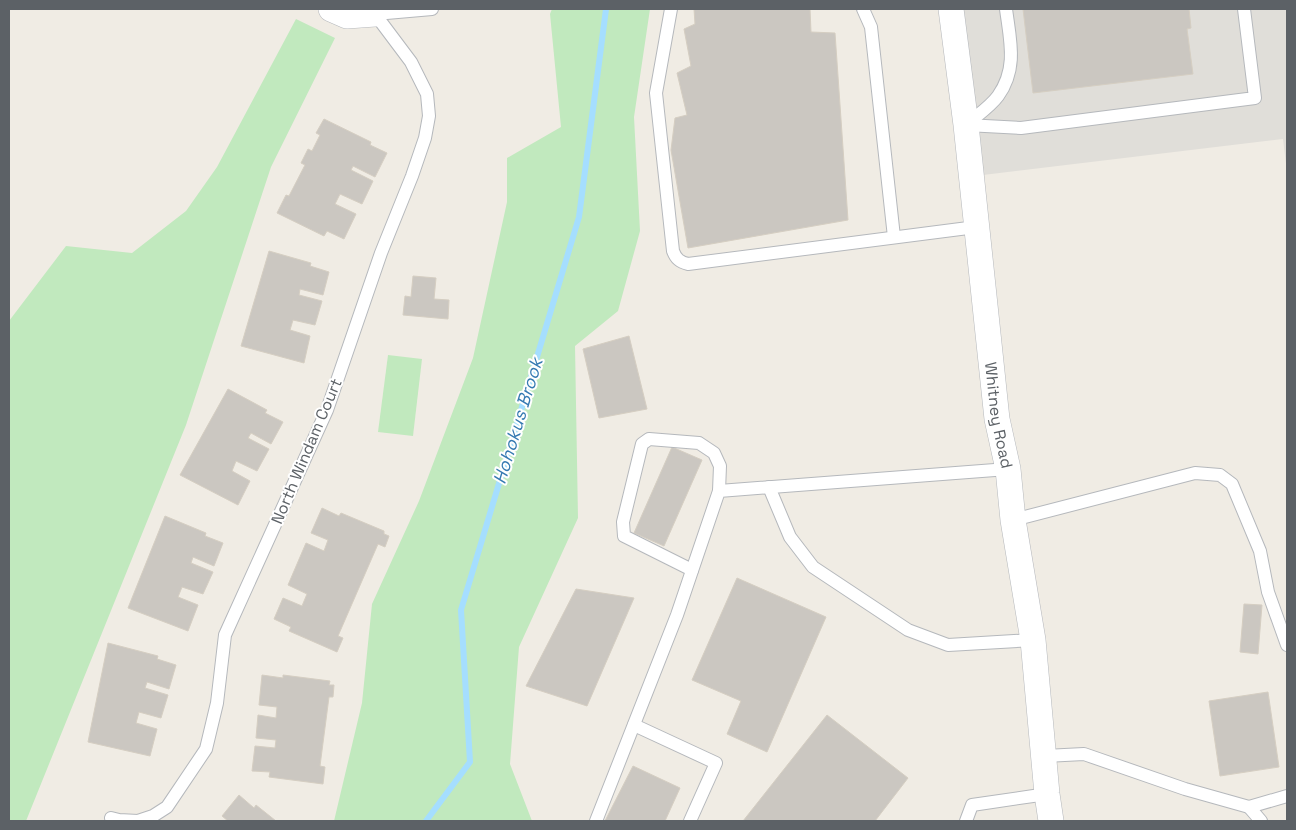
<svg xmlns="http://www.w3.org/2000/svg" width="1296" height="830" viewBox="0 0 1296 830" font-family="'Space Grotesk',sans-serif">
<rect width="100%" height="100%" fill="#f0ece4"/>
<!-- industrial -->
<polygon fill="#e0ded9" points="960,9 1287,9 1287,172 1283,139 983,175"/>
<!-- green -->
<g fill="#c1e9be">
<polygon points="552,9 650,9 634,117 640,231 618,311 575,346 578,518 519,647 510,764 532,821 334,821 362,703 372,604 419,501 473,358 507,202 507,158 561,127 550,14"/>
<polygon points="296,19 335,38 271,167 186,425 26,821 9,821 9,321 66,246 132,253 186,211 217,167"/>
<polygon points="388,355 422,359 413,436 378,432"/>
</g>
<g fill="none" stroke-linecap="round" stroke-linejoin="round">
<!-- stream -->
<polyline stroke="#a5deff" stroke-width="6" points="426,821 470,762 461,610 579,217 606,9"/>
</g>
<!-- building -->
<g fill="#cbc7c1" stroke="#d5cec2">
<polygon points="694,9 810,9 811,32 835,33 848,220 688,248 671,150 675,118 687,115 677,73 691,66 684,29 695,24"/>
<polygon points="1023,9 1189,9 1191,28 1187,29 1193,74 1033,93"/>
<polygon points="324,119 371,142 370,145 387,153 375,177 353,166 351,170 373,181 362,204 340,194 335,204 356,214 344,239 327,231 324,236 277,213 286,195 289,196 305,165 301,163 308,149 312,151 320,135 316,133"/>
<polygon points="269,251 311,263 310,266 329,272 323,295 300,289 299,295 322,301 315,325 293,320 290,330 310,336 304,363 241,346"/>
<polygon points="413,276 436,278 434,299 449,300 448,319 403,315 405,296 411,297"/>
<polygon points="629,336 647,409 599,418 583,349"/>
<polygon points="228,389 267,410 265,413 283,422 271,444 251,433 248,438 269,449 257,471 236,461 232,471 250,481 238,505 180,475"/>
<polygon points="672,447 702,460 664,546 634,533"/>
<polygon points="322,508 339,516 341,513 384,531 384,534 389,536 385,547 378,544 338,636 343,638 337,652 289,631 291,627 274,619 283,598 302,606 307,594 288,585 306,543 324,551 328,540 311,533"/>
<polygon points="165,516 206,533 205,536 223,543 214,566 193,557 191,563 213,572 203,594 182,587 178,597 198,605 188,631 128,608"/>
<polygon points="737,578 826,617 767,752 727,734 741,701 692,680"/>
<polygon points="576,589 634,598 587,706 526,686"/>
<polygon points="1244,604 1262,605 1258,654 1240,652"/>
<polygon points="108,643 158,656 157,659 176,665 169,689 147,682 145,688 168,695 161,718 139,712 136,723 157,729 150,756 88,742"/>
<polygon points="262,675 283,678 283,675 330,681 329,685 334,685 333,697 329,697 320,766 325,767 323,784 269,777 270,772 252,771 255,746 275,748 276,740 256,738 258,715 276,718 277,707 259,705"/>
<polygon points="1268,692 1279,767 1220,776 1209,701"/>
<polygon points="827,715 908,778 875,821 743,821"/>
<polygon points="633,766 680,788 665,821 605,821"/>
<polygon points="239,795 254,808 256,805 276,821 228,821 222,816"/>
</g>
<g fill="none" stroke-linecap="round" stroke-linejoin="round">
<defs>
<g id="lane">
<path d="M671,9L656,93L673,251C676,259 680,262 688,264L976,227"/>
<polyline points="863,9 871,27 894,237"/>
<polyline points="375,14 432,9"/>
<polyline points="966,125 1021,128 1255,98 1244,9"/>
<path d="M966,125C976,116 990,107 998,96C1018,68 1010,40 1006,9"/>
<polyline points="769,487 790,537 813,567 908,630 948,645 1033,640"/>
<polyline points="1013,520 1195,473 1220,475 1232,484 1260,551 1268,592 1287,645"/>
<polyline points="692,570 624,536 623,522 642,444 649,439 699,443 714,453 720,466 719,491"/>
<polyline points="634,725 716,763 690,821"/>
<polyline points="1045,756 1084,754 1185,789 1249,807 1287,796"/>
<polyline points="1249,807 1261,821"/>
<polyline points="111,818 119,820 138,821 153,816 167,807 206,749 217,703 225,635 327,410 381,253 412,176 425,138 429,116 427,94 411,62 375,14"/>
<polyline points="596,821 677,615 719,491 1008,469"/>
<polyline points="966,821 972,805 1047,794"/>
</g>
<g id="street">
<polyline points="331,9 347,16 375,14"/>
<path id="s1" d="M951,9L966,125L997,419L1008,469L1013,520L1033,640L1047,794L1051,821"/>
</g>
</defs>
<!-- lane casing -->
<use href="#lane" stroke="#b5b8bc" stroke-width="14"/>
<!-- street casing -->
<use href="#street" stroke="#b5b8bc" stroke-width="26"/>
<!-- lane -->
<use href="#lane" stroke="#fff" stroke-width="12"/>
<!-- street -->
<use href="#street" stroke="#fff" stroke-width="25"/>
</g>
<g text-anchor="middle" stroke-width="4" stroke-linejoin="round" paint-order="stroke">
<!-- street labels -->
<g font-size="16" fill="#5c6166" stroke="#fff">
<text dy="6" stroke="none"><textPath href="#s1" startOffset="409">Whitney Road</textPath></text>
<text transform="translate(306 451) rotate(-67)" y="6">North Windam Court</text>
</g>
<!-- water labels -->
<g font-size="18" font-style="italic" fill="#367ab2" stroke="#fff">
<text transform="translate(518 421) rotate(-73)" y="6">Hohokus Brook</text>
</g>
</g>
<!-- border -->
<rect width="1296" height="830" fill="none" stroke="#5c6166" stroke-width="20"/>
</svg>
